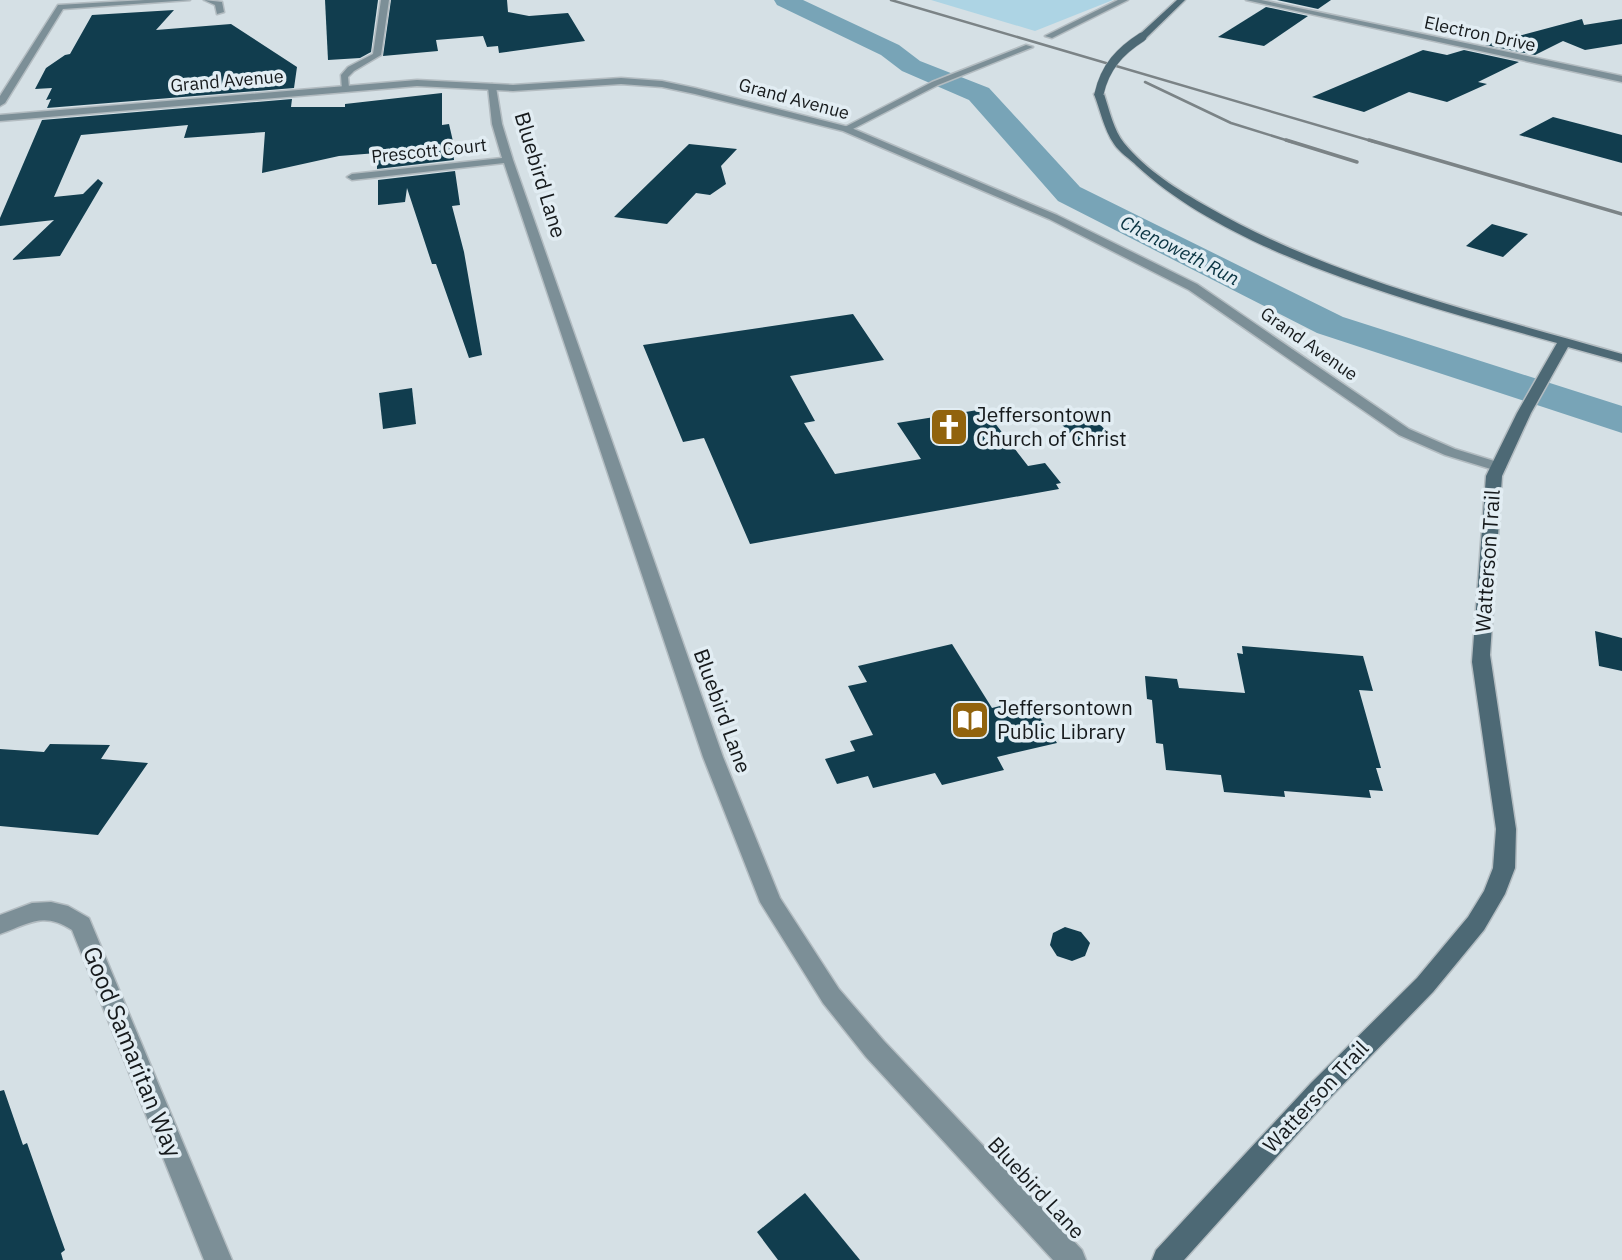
<svg xmlns="http://www.w3.org/2000/svg" width="1622" height="1260" viewBox="0 0 1622 1260" font-family="'IBM Plex Sans',sans-serif">
<rect width="100%" height="100%" fill="#d5e0e5"/>
<!-- green -->
<polygon fill="#add4e4" points="931,0 1113,0 1035,31"/>
<g fill="none" stroke-linecap="round" stroke-linejoin="round">
<!-- river -->
<polygon fill="#78a4b7" fill-rule="evenodd" points="774,0 803,0 899,45 920,61 989,88 1080,187 1343,317 1622,406 1622,433 1317,333 1058,201 969,100 902,71 881,55 777,5"/>
</g>
<!-- building -->
<g fill="#113d4e">
<polygon points="325,0 378,0 371,52 360,58 328,60"/>
<polygon points="391,0 507,0 508,12 529,16 568,13 585,41 499,53 498,46 487,47 483,36 436,40 438,51 383,56"/>
<polygon points="1277,0 1331,0 1318,9"/>
<polygon points="1266,7 1308,16 1264,46 1218,37"/>
<polygon points="174,10 156,30 231,24 297,67 294,88 47,108 51,99 46,100 52,88 35,89 46,68 65,55 70,54 92,15"/>
<polygon points="1582,19 1584,25 1622,19 1622,44 1585,50 1563,41 1535,55 1485,45"/>
<polygon points="1423,50 1447,55 1464,50 1519,62 1478,82 1487,84 1447,102 1409,92 1364,112 1312,97"/>
<polygon points="442,93 442,125 449,124 455,150 453,150 454,160 377,169 377,153 339,156 262,173 265,132 184,138 188,125 81,135 54,197 83,194 98,179 103,183 60,256 12,260 54,220 0,226 0,218 42,120 292,99 291,107 345,107 345,104"/>
<polygon points="1553,117 1622,135 1622,163 1519,135"/>
<polygon points="689,144 737,149 721,166 726,184 710,195 696,193 667,224 614,217"/>
<polygon points="455,171 460,205 452,206 464,252 482,355 469,358 436,264 432,264 407,188 405,202 378,205 378,180"/>
<polygon points="1492,224 1528,234 1503,257 1466,246"/>
<polygon points="853,314 884,360 790,376 815,421 804,423 835,474 921,459 897,423 984,409 1028,466 1045,463 1061,483 1056,484 1059,489 750,544 704,438 683,442 643,345"/>
<polygon points="412,388 416,424 383,429 379,393"/>
<polygon points="1085,409 1113,438 1080,444 1053,415"/>
<polygon points="1595,631 1622,638 1622,671 1599,666"/>
<polygon points="952,644 992,708 1028,699 1057,743 997,757 1004,770 942,785 935,773 873,788 868,776 837,784 825,759 855,751 850,741 873,735 848,686 867,682 858,666"/>
<polygon points="1242,646 1363,656 1373,691 1359,690 1381,768 1376,768 1383,791 1369,790 1371,798 1284,791 1285,797 1224,792 1221,775 1166,770 1163,744 1156,743 1152,700 1147,699 1145,676 1177,679 1179,688 1245,693 1237,653 1243,654"/>
<polygon points="50,744 110,745 101,759 148,763 98,835 0,826 0,749 44,752"/>
<polygon points="1065,927 1081,932 1090,943 1085,956 1072,961 1057,956 1050,945 1053,933"/>
<polygon points="4,1090 23,1145 27,1143 52,1214 65,1250 61,1253 63,1260 0,1260 0,1091"/>
<polygon points="805,1193 819,1210 860,1260 778,1260 757,1232"/>
</g>
<g fill="none" stroke-linecap="round" stroke-linejoin="round">
<defs>
<g id="minor">
<polygon points="145,0 190,0 63,9 5,103 0,106 0,96 58,5"/>
<polygon points="204,0 222,2 224,12 217,14 215,5"/>
<polygon points="381,0 389,0 381,55 354,71 348,77 349,88 342,90 341,75 348,67 373,54"/>
<polygon points="1118,0 1128,0 1052,38 1045,36"/>
<polygon points="1026,45 1033,47 938,85 849,131 841,129 932,82"/>
<polygon points="492,84 496,87 502,124 513,160 723,757 780,898 839,989 884,1041 1082,1250 1086,1260 1053,1260 866,1057 823,1003 760,902 703,757 504,163 352,180 347,177 352,174 502,158 492,124 488,87"/>
<path d="M51,902L68,906L89,918L232,1260H204L72,930C43,911 29,924 0,934V915L32,903Z"/>
</g>
<g id="tertiary">
<polygon points="1246,0 1261,0 1622,76 1622,82"/>
<polygon points="621,78 662,81 695,88 849,127 1057,215 1197,284 1409,429 1455,449 1504,464 1506,467 1504,470 1494,470 1445,455 1399,435 1189,290 1049,219 843,131 695,94 662,87 621,84 513,91 417,86 0,121 0,115 417,80 513,85"/>
</g>
<g id="secondary">
<polygon points="1177,0 1185,0 1145,39 1139,39 1139,35"/>
<path d="M1099,91L1104,94C1109,109 1114,131 1124,143C1146,170 1178,190 1208,207C1335,280 1484,314 1622,354V362L1568,347L1531,413L1502,476L1490,655L1516,829L1515,868L1505,894L1484,930L1433,992L1329,1099L1184,1260H1152L1156,1250L1311,1083L1417,978L1468,917L1484,891L1493,868L1496,829L1472,662L1486,476L1517,413L1557,343C1427,306 1236,258 1137,166C1130,159 1119,152 1114,144C1104,130 1100,109 1094,94Z"/>
</g>
</defs>
<!-- minor casing -->
<use href="#minor" stroke="#b3bcc1" stroke-width="3"/>
<!-- tertiary casing -->
<use href="#tertiary" stroke="#b3bcc1" stroke-width="3"/>
<!-- secondary casing -->
<use href="#secondary" stroke="#b3bcc1" stroke-width="3"/>
<!-- minor -->
<use href="#minor" fill="#7c8f97" fill-rule="evenodd"/>
<!-- tertiary -->
<use href="#tertiary" fill="#7c8f97" fill-rule="evenodd"/>
<!-- secondary -->
<use href="#secondary" fill="#4d6975" fill-rule="evenodd"/>
<!-- rail-far1 -->
<g stroke="#7b8386" stroke-width="2.5">
<polyline points="891,0 1375,142"/>
<polyline points="1145,82 1231,123 1292,142"/>
</g>
<!-- rail -->
<g stroke="#7b8386" stroke-width="3.5">
<polyline points="1286,140 1357,162"/>
<polyline points="1369,140 1622,214"/>
</g>
<defs>
<path id="secondary-bridge" d="M1099,94C1105,67 1120,51 1142,37"/>
</defs>
<!-- secondary-bridge casing -->
<use href="#secondary-bridge" stroke="#b3bcc1" stroke-width="10" stroke-linecap="butt"/>
<!-- secondary-bridge -->
<use href="#secondary-bridge" stroke="#4d6975" stroke-width="9"/>
</g>
<!-- icons -->
<defs>
<symbol id="church-square" viewBox="-11 -11 22 22"><rect x="-9" y="-9" width="18" height="18" rx="4" fill="#91630d" stroke="#e2edf3"/><path d="M-1.2-6h2.4v3.5h3.3v2.4h-3.3V6h-2.4V-.1h-3.3v-2.4h3.3Z" fill="#fff"/></symbol>
<symbol id="library-square" viewBox="-11 -11 22 22"><rect x="-9" y="-9" width="18" height="18" rx="4" fill="#91630d" stroke="#e2edf3"/><path d="M-6-4Q-3-5.5-.7-3.5V5Q-3 3-6 4ZM6-4Q3-5.5 .7-3.5V5Q3 3 6 4Z" fill="#fff"/></symbol>
</defs>
<g fill-rule="evenodd">
<use href="#church-square" x="927" y="405" width="44" height="44"/>
<use href="#library-square" x="948" y="698" width="44" height="44"/>
</g>
<g text-anchor="middle" stroke-width="7" stroke-linejoin="round" paint-order="stroke">
<!-- far-street labels -->
<g font-size="18" fill="#161a1c" stroke="#e2edf3">
<text transform="translate(1480 34) rotate(12)" y="6">Electron Drive</text>
<text transform="translate(227 81) rotate(-5)" y="6">Grand Avenue</text>
<text transform="translate(794 99) rotate(15)" y="6">Grand Avenue</text>
<text transform="translate(429 151) rotate(-6)" y="6">Prescott Court</text>
<text transform="translate(1309 344) rotate(35)" y="6">Grand Avenue</text>
</g>
<!-- far-water labels -->
<g font-size="19" font-style="italic" fill="#093341" stroke="#e2edf3">
<text transform="translate(1180 250) rotate(27)" y="7">Chenoweth Run</text>
</g>
<!-- street labels -->
<g font-size="21" fill="#161a1c" stroke="#e2edf3">
<text transform="translate(540 175) rotate(73)" y="7">Bluebird Lane</text>
<text transform="translate(1488 561) rotate(-86)" y="7">Watterson Trail</text>
<text transform="translate(722 711) rotate(70)" y="7">Bluebird Lane</text>
<text transform="translate(1316 1097) rotate(-47)" y="7">Watterson Trail</text>
<text transform="translate(1036 1188) rotate(47)" y="7">Bluebird Lane</text>
</g>
<!-- poi labels -->
<g font-size="21" fill="#161a1c" stroke="#e2edf3" text-anchor="start">
<text x="976" y="422">Jeffersontown<tspan x="976" dy="24">Church of Christ</tspan></text>
<text x="997" y="715">Jeffersontown<tspan x="997" dy="24">Public Library</tspan></text>
</g>
<!-- near-street labels -->
<g font-size="24" fill="#161a1c" stroke="#e2edf3">
<text transform="translate(132 1052) rotate(68)" y="8">Good Samaritan Way</text>
</g>
</g>
</svg>
